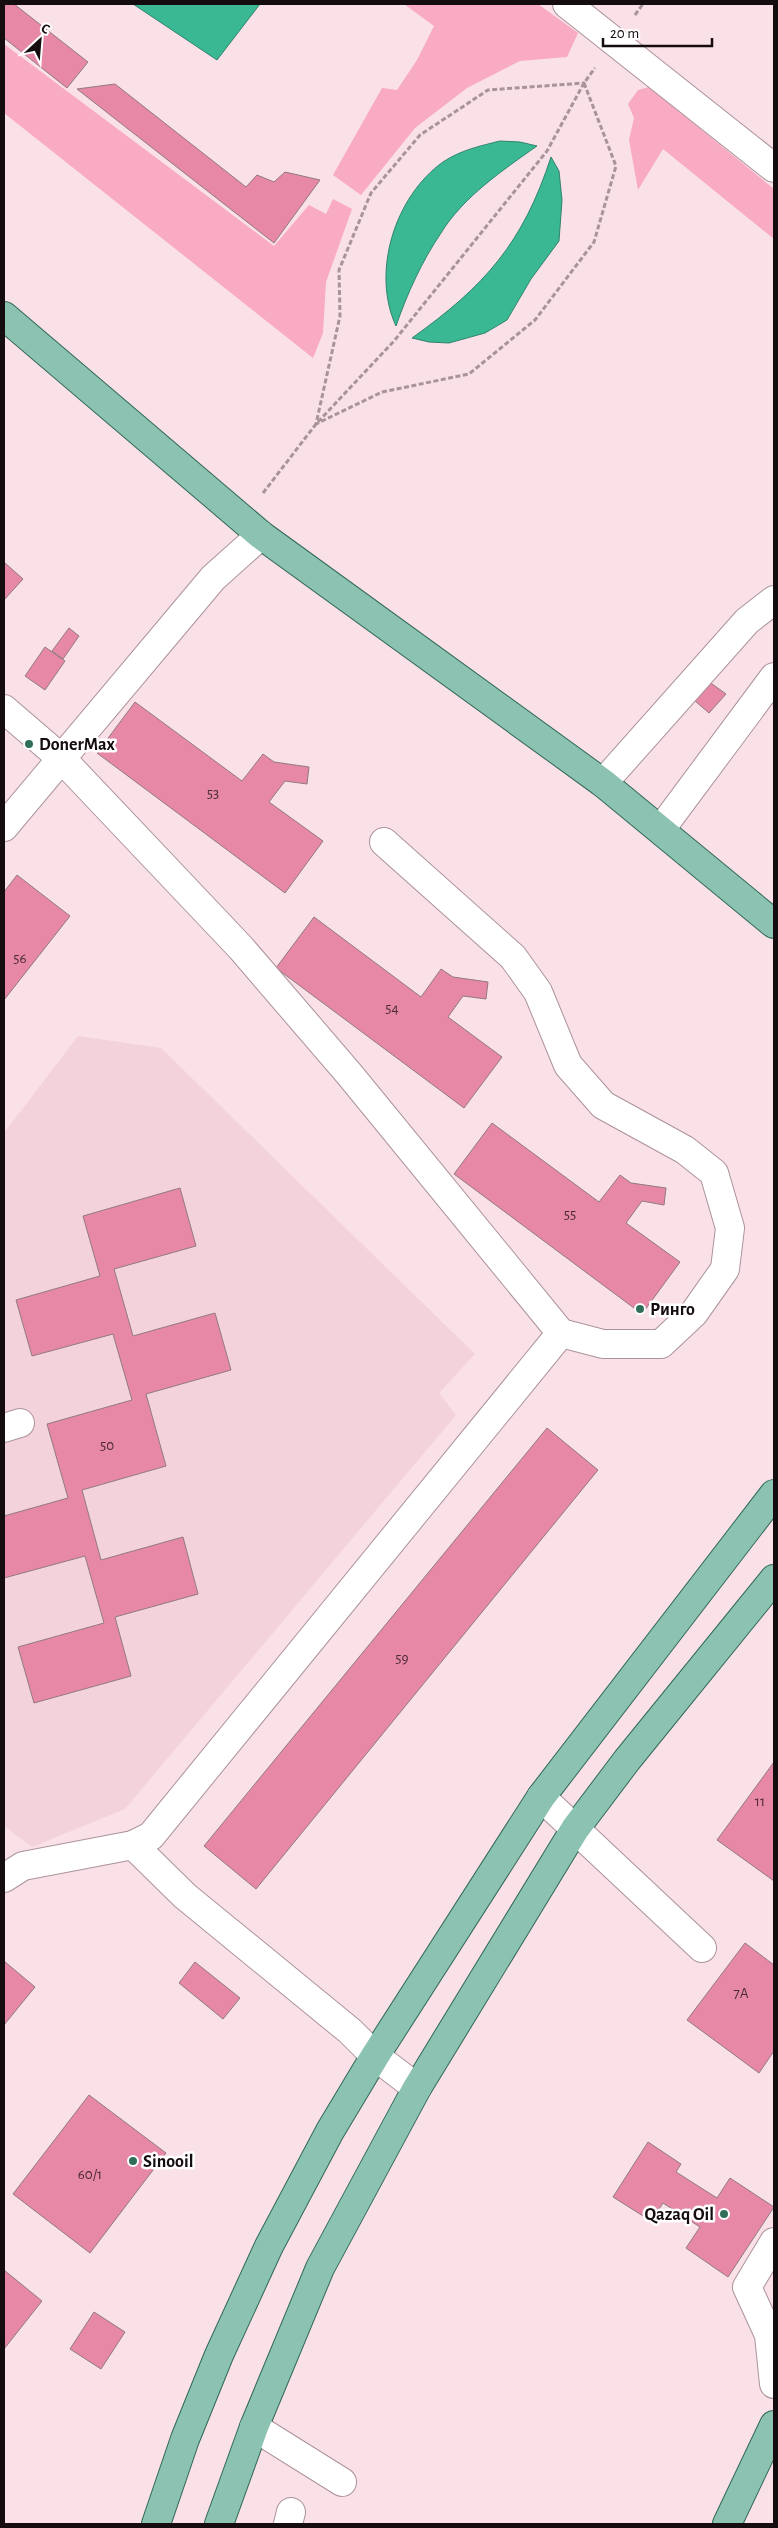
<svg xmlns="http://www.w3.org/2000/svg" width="778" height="2528" viewBox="0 0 778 2528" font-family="'Alegreya Sans',sans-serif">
<rect width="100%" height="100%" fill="#fae0e7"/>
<!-- built -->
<polygon fill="#f4d2dc" points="78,1036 161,1048 475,1354 439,1393 456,1415 125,1809 32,1847 4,1826 4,1133"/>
<!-- green -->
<g fill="#f8abc3">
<polygon points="404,4 538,4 578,33 567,57 520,61 467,88 415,128 361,195 333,175 382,88 397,90 417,60 434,26"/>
<polygon points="4,44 274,246 309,205 326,214 333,199 352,209 326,282 323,333 313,358 4,113"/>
<polygon points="649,87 774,189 774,239 663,149 638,190 629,140 634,118 628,104 638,90"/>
</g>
<!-- water -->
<g fill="#3ab894" stroke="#2f846c">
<polygon points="133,4 260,4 217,60"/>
<path d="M500,141L520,142L537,146C503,170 463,197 441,233C422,261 407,294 396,326C371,272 395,196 443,162C461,150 480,146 500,141Z"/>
<path d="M551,157L559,171L562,200L559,241L531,279L507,320L485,333L449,343L429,342L412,338C485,286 523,243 551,157Z"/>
</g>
<!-- building -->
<g fill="#e788a7" stroke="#917a81">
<polygon points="4,4 14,4 88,62 67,88 4,38"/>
<polygon points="115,84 246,187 257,175 274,182 285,172 320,180 274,243 77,89"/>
<polygon points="5,563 23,579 4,600 4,564"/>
<polygon points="69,628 79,636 63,659 52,651"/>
<polygon points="45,647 65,661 45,690 25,676"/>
<polygon points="708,681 726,694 709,713 694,700"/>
<polygon points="135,702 242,781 263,754 274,762 309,767 307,784 285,781 269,802 323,841 285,893 97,753"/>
<polygon points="17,875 70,916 4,1000 4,892"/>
<polygon points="314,917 421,997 441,969 453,977 488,982 486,999 463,996 448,1017 502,1057 464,1108 276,968"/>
<polygon points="492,1123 599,1202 620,1175 631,1183 666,1188 664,1205 642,1201 626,1223 680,1262 642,1314 454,1174"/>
<polygon points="180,1188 196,1246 114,1269 133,1336 215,1313 231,1370 146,1394 166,1466 82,1490 101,1560 183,1537 198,1594 115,1617 131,1676 34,1703 18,1647 104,1623 85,1556 4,1578 4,1516 68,1498 47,1424 132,1400 113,1334 32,1356 16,1300 100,1276 83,1216"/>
<polygon points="547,1428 598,1470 256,1889 204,1846"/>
<polygon points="774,1762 774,1881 717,1840"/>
<polygon points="745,1943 774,1965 774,2051 759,2073 687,2020"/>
<polygon points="4,1961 35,1987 4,2025"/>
<polygon points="195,1962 240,1998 223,2019 179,1983"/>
<polygon points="89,2095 166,2153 90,2253 13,2194"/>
<polygon points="648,2142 681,2164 676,2172 717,2198 730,2178 774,2207 728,2277 686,2248 700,2227 663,2203 651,2221 613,2197"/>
<polygon points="4,2270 42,2301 4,2349"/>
<polygon points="94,2312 125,2332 101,2369 70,2349"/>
</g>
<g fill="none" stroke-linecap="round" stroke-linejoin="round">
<defs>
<g id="minor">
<polyline points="567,4 774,168"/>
<polyline points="4,709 61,758 241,948 350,1075 561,1333 603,1344 661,1344 694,1313 725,1269 730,1228 714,1173 685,1150 603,1105 568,1065 538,992 513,957 384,842"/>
<polyline points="603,783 747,621 774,600"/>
<polyline points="4,827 213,578 261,535"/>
<polyline points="661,829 774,677"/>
<polyline points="4,1428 20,1423"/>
<polyline points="541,1797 702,1948"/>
<polyline points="133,1845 151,1836 561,1333"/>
<polyline points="4,1878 23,1866 133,1845 185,1896 350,2031 375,2056 417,2088"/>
<polyline points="774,2242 747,2287 769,2335 774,2384"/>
<polyline points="254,2427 342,2482"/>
<polyline points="288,2524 291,2512"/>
</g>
<g id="major">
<polyline points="4,316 261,535 603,783 774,924"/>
<polyline points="156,2524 185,2439 219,2355 269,2246 330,2131 375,2056 541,1797 774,1494"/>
<polyline points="219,2524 254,2427 320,2268 417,2088 575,1829 627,1760 774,1579"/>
<polyline points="727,2524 774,2425"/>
</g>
</defs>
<!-- minor casing -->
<use href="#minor" stroke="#ac939a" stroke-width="30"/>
<!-- major casing -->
<use href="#major" stroke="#306857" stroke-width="30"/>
<!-- path -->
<g stroke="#a8949a" stroke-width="3" stroke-dasharray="5 2.5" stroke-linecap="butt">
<polyline points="635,15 643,4"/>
<polygon points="584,83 616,166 594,242 535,320 469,374 382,392 316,424 340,316 339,270 371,193 420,135 488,90"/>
<polyline points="263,493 316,424 394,341 547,151 584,83 595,68"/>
</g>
<!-- minor -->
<use href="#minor" stroke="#fff" stroke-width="28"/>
<!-- major -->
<use href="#major" stroke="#8cc2b2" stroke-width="28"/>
</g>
<!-- markers -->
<g fill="#306e5a" stroke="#fff" stroke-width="2">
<circle cx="29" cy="744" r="5"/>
<circle cx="640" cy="1309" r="5"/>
<circle cx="133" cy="2161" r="5"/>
<circle cx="724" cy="2214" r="5"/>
</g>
<g text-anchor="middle" stroke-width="5" stroke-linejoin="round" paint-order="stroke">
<!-- number labels -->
<g font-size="15" fill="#4a2b35">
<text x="213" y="798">53</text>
<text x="20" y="963">56</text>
<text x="392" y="1013">54</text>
<text x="570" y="1219">55</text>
<text x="107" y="1450">50</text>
<text x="402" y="1663">59</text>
<text x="760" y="1806">11</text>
<text x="741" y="1998">7А</text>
<text x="90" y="2179">60/1</text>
</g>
<!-- poi labels -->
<g font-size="18" font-weight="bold" fill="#150c0f" stroke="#fff" text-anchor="start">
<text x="39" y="750">DonerMax</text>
<text x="650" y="1315">Ринго</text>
<text x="143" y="2167">Sinooil</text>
<text x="714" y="2220" text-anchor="end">Qazaq Oil</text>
</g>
</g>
<!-- border -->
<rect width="778" height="2528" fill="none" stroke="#150c0f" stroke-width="10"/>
<!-- north arrow -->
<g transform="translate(40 40) rotate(26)" stroke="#ffffff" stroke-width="4" paint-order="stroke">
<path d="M0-4L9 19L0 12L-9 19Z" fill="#150c0f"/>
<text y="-8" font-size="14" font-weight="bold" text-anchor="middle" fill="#150c0f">С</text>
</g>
<!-- scale -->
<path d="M603 38v8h109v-8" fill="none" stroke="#150c0f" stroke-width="2.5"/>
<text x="610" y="38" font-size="15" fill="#150c0f" stroke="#ffffff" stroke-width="4" paint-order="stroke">20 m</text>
</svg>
